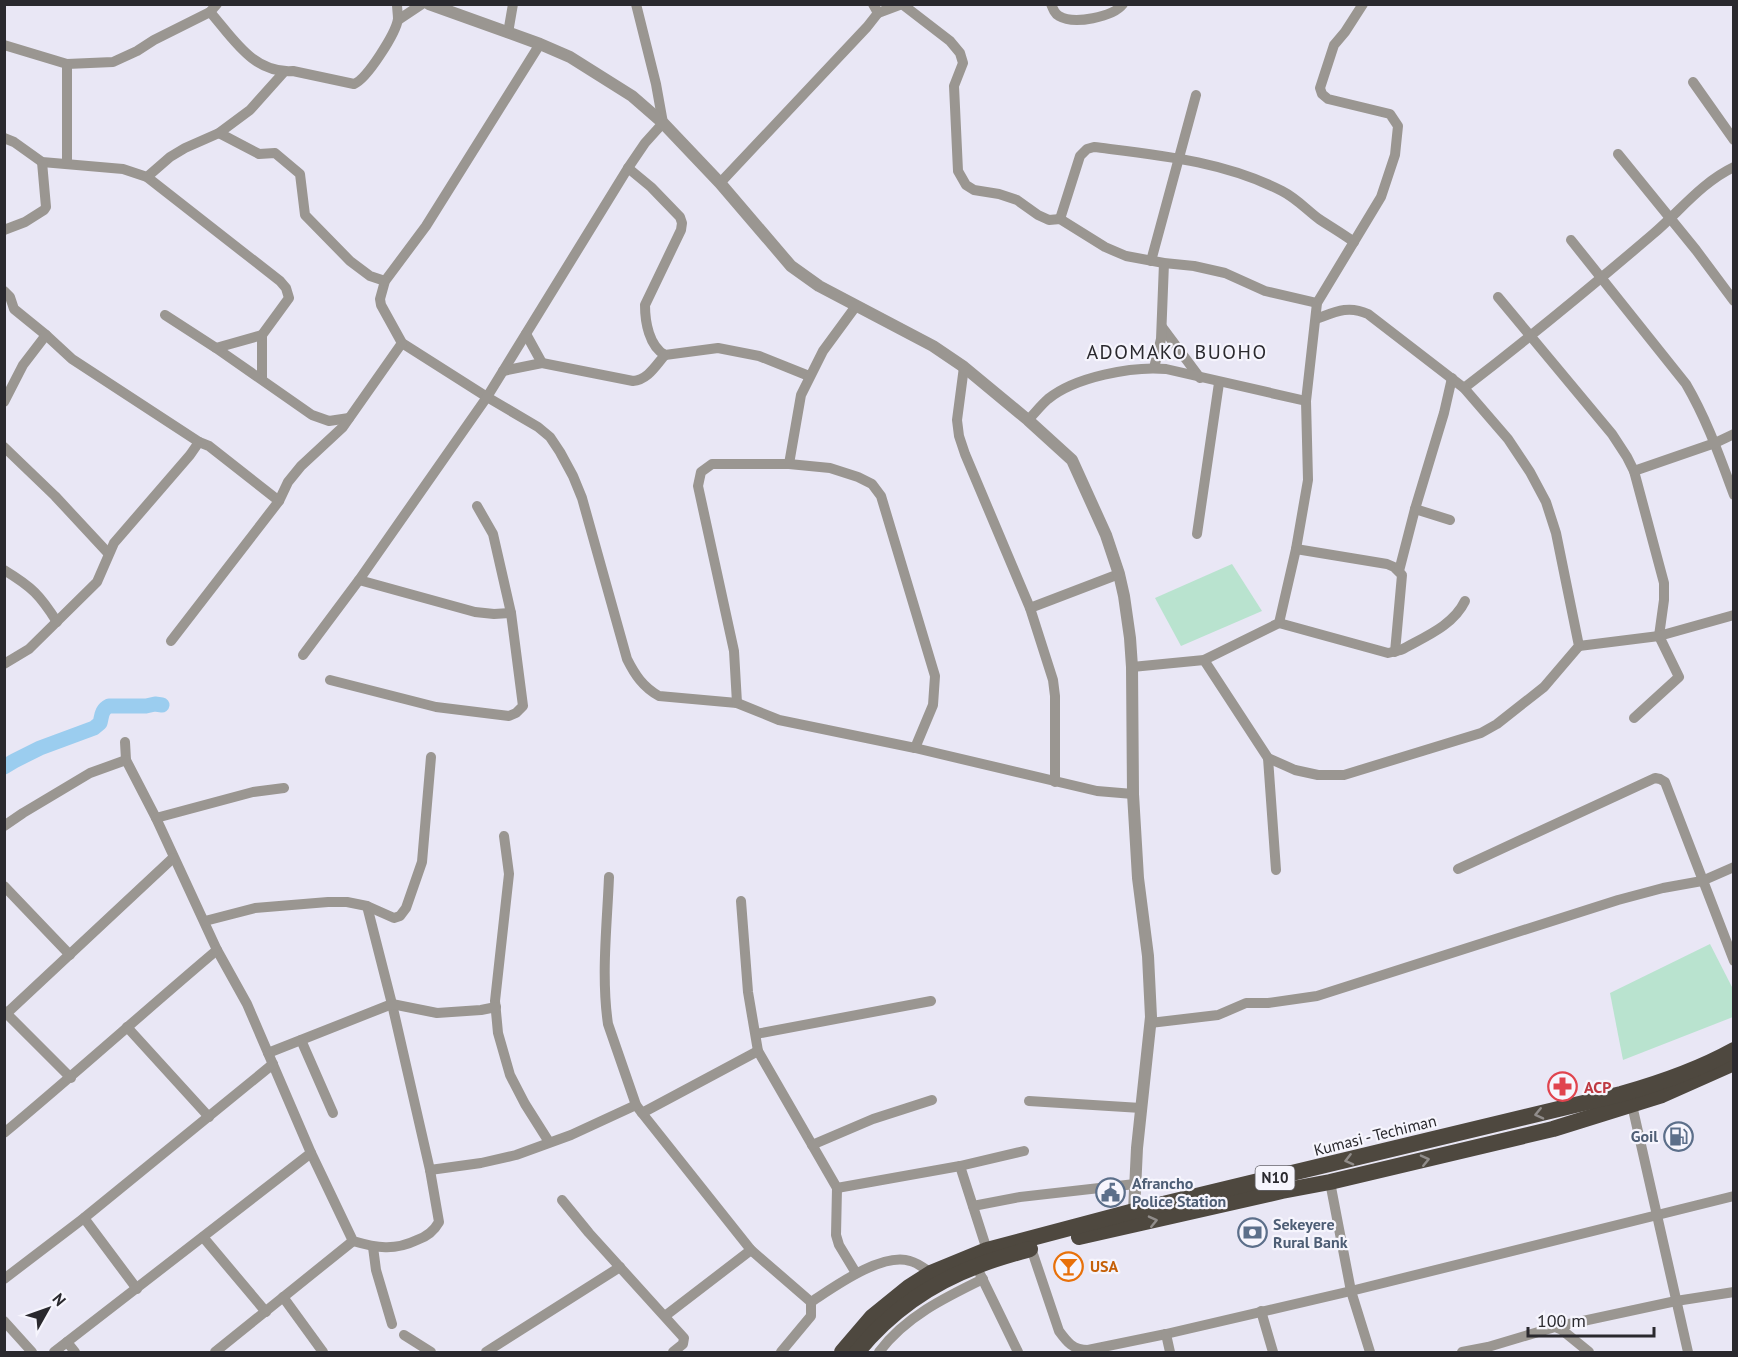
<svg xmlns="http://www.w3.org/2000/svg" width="1738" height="1357" viewBox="0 0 1738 1357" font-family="'PT Sans',sans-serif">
<rect width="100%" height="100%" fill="#e9e7f5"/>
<!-- grass -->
<g fill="#b9e3cf">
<polygon points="1232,564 1262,611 1181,646 1155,598"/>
<polygon points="1710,944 1733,989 1733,1017 1623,1060 1610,993"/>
</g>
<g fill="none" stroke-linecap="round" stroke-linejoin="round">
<!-- river -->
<path stroke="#9bcdef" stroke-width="15" d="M4,767L14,761L40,748L94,728L100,723C102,716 101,710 109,706H146L155,704L162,705"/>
<!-- minor -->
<g stroke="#9a9691" stroke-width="10">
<polyline points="902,4 950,41 960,53 963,63 954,86 958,171 966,185 974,190 999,194 1017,200 1038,215 1049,220 1060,219 1105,247 1126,256 1164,263 1194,266 1225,273 1265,291 1317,303"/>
<path d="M1051,4C1053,9 1055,14 1059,16C1074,25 1113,17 1123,4"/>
<path d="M210,12C233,38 253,74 293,71L354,84C367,79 396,33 398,19C398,14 397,9 397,4"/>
<polyline points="878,13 902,4"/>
<polyline points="398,20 422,4"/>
<polyline points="508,33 513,4"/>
<path d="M540,44L426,226L385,281L380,299L381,305L402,343L487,397L538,427L550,437L560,452L573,476L582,498L627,659C635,675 643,687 659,696L737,703L779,720L915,748L1097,791L1133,794"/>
<polyline points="4,45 67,64 113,62 137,51 154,40 210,12 217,4"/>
<polyline points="1693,82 1734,140"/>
<polyline points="219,133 259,154 275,153 300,174 305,215 350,261 370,276 385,281"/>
<polyline points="4,138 14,142 42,162 123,169 147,177 280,281 286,288 289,298 262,335 262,379"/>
<polyline points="1618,154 1696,250 1734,301"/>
<polyline points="67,163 67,64"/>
<path d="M628,168L651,187L680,217L682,223L681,230L645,305C645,322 649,346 665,355L718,348L759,356L809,376"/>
<polyline points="147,177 170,157 185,148 219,133 250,110 284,72"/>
<polyline points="720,183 867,27 878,13 873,4"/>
<path d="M1060,219L1080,156L1087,149L1094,147C1158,155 1224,161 1282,191C1296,198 1307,210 1319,219C1331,227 1343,234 1354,242"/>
<polyline points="4,230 25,222 44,210 46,207 42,162"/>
<path d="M1571,240L1686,384C1707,420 1719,455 1734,495"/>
<polyline points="1151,261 1196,95"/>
<polyline points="4,291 10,297 14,309 46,335 72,359 199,442"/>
<polyline points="1498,297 1612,434 1627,457 1634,471 1664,583 1664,600 1659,636 1679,677 1634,718"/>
<polyline points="165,315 216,348 312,415 329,421 349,418"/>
<polyline points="1162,327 1200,378"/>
<polyline points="526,334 542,363"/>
<polyline points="216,348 262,335"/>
<polyline points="964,367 957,420 959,436 965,454 1030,608 1053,680 1055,696 1055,782"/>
<polyline points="1154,368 1161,339 1164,263"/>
<path d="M503,371L542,363L633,381C648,380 656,365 665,355"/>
<path d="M1464,388C1529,338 1591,287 1653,234C1679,212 1702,182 1734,167"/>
<polyline points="4,402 23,365 46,335"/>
<path d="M1028,420C1035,413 1041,405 1048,399C1075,377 1132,366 1166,369L1306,401"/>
<polyline points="4,447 55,496 108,553"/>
<polyline points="789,464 801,395 823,351 856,306"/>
<polyline points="1634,471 1715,443 1734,434"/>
<polyline points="1415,509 1450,520"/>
<polyline points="1197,534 1219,383"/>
<polyline points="1296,549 1387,564 1394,567 1402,575 1395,652"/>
<path d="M4,570C32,587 40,595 57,622"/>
<polyline points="1399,571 1415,509 1444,413 1452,378"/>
<polyline points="359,580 475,612 494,614 511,613"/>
<polyline points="1030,608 1119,574"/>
<path d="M1279,623L1388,653L1401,650C1424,637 1453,626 1465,601"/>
<polyline points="171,641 279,501 288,482 301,466 343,427 402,343"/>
<polyline points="1579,646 1659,636 1734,615"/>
<polyline points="303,655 359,580 487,397 628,168 645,143 663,123 656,84 636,4"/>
<path d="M1204,660L1268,758L1295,770L1318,775H1344L1481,733L1497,724L1544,687L1579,646L1556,533L1546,502L1530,472L1508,439L1464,388L1368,314C1348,305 1335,312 1316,319"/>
<polyline points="4,664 29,649 97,582 114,543 190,455 199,442 209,446 279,501"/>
<polyline points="1132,667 1204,660 1279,623 1296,549 1308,480 1306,401 1317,303 1381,197 1395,155 1398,126 1390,114 1328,99 1322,94 1320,88 1334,45 1345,32 1363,4"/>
<polyline points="330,680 436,707 509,716 516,713 523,706 511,613 493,534 477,506"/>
<polyline points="737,703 734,651 698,486 701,472 712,464 789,464 830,468 858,477 872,484 881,496 935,676 933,705 915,748"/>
<path d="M125,742L126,760L156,818L217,950L247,1004L311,1153L353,1241C377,1248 394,1251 417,1240C426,1237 434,1231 439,1222L430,1170L392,1004L367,906"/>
<polyline points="1268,758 1276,870"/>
<polyline points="156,818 253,792 284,788"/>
<polyline points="4,826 23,813 90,773 126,760"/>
<polyline points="504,836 509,874 495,1001 498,1033 510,1075 525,1104 549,1142"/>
<polyline points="1458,869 1655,778 1660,779 1665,782 1734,961"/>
<path d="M609,877C607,926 601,976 608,1024L636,1105L642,1113L751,1250L811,1302V1316L781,1352"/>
<polyline points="4,886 70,955"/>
<polyline points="741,901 748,992 758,1051 837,1188 836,1235 839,1245 856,1273"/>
<polyline points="205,921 255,908 328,902 347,902 367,906 394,918 400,916 406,908 422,862 431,757"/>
<polyline points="4,1011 71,1078"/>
<polyline points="7,1013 173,858"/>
<polyline points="1150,1023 1218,1015 1246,1003 1268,1003 1317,996 1618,900 1663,888 1702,881 1734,867"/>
<polyline points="127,1027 209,1117"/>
<polyline points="756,1034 931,1001"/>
<polyline points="301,1040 333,1113"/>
<polyline points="268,1053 392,1004 437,1013 481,1010 496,1007"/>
<polyline points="1029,1101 1141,1108"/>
<polyline points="1632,1105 1688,1352"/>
<polyline points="642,1113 758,1051"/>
<path d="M4,1133C76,1073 146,1010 217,950"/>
<polyline points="812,1145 873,1119 932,1100"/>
<polyline points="960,1166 987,1250"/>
<polyline points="430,1170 481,1163 516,1155 571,1135 636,1105"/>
<polyline points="1330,1182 1351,1291 1370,1352"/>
<polyline points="837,1188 960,1166 1024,1151"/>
<polyline points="562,1200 589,1233 684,1338 683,1344 673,1352"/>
<polyline points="973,1206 1020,1197 1135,1184"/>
<polyline points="84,1218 137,1289"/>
<polyline points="203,1237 266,1312"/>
<polyline points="373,1247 376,1270 392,1324"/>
<path d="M1031,1248L1059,1331C1067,1342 1073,1350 1088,1350L1166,1334L1351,1291L1734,1196"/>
<polyline points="980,1274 1018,1352"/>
<polyline points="4,1279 84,1218 273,1064"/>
<polyline points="283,1297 323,1352"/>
<path d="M811,1302C834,1287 882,1252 910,1261C918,1263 924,1268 931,1273"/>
<polyline points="1261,1311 1273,1352"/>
<polyline points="665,1316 751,1250"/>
<polyline points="4,1321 32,1352"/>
<polyline points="1555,1327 1676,1301 1734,1292"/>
<polyline points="1166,1334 1170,1352"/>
<polyline points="404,1335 431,1352"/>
<polyline points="67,1342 75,1352"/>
<polyline points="54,1352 311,1153"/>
<polyline points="215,1352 353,1241"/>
<polyline points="486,1352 620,1267"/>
<path d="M879,1352C905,1317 944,1298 983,1279"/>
<polyline points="1462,1352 1488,1347 1555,1327 1562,1330 1589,1352"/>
</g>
<!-- tertiary -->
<polyline stroke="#9a9691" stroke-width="12" points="429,4 540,44 570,57 632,96 663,123 720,183 791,266 819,286 933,346 964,367 1028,420 1072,460 1106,535 1119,574 1124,596 1130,638 1132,667 1133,794 1138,878 1148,956 1151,1017 1137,1148 1134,1211"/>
<!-- trunk -->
<g stroke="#4e483f" stroke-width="16">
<polyline points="1079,1237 1282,1191 1330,1182 1553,1129 1662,1095 1734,1063"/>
<path d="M842,1352L872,1317L909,1287L931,1273L987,1250L1134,1211L1621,1094C1660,1083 1698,1070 1734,1050"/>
<path d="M857,1352C889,1313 929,1284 977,1266C994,1259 1013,1254 1030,1249"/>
</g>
</g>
<!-- one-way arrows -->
<defs><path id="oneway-chevron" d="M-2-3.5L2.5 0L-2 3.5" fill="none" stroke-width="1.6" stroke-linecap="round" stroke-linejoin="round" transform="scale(1.5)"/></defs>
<g stroke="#918d8b">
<use href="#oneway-chevron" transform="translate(1539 1114) rotate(167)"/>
<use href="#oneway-chevron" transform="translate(1349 1160) rotate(166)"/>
<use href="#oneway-chevron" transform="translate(1425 1160) rotate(-13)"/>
<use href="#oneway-chevron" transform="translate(1153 1221) rotate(-13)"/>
</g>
<!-- icons -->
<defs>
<symbol id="pharmacy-ring" viewBox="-11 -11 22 22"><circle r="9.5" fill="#f6f5fd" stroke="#e0444e" stroke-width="1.5"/><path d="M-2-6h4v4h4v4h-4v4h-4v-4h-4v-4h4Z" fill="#e0444e"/></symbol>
<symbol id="fuel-ring" viewBox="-11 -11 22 22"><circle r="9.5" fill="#f6f5fd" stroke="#5c6f8a" stroke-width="1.5"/><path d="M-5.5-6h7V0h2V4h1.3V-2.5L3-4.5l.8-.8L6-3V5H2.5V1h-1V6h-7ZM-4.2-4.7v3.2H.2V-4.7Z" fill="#5c6f8a"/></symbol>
<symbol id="civic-ring" viewBox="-11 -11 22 22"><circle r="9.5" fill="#f6f5fd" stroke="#5c6f8a" stroke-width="1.5"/><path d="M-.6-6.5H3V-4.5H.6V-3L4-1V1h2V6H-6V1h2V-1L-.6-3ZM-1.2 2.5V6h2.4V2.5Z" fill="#5c6f8a"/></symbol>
<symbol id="bank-ring" viewBox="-11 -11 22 22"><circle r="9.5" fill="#f6f5fd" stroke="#5c6f8a" stroke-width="1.5"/><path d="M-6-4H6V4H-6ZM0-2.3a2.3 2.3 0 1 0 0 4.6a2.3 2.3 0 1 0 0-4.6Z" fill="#5c6f8a"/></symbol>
<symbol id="bar-ring" viewBox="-11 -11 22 22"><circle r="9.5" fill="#f6f5fd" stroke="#e8710a" stroke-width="1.5"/><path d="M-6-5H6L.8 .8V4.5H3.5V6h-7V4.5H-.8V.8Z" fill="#e8710a"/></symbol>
</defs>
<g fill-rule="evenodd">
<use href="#pharmacy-ring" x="1546" y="1070" width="33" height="33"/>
<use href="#fuel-ring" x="1662" y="1120" width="33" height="33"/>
<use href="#civic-ring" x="1094" y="1176" width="33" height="33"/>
<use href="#bank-ring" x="1236" y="1216" width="33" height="33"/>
<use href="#bar-ring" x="1052" y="1250" width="33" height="33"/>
</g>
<g text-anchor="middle" stroke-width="4.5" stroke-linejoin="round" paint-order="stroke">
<!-- shield labels -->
<rect fill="#f6f5fd" stroke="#67666c" stroke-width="1.5" x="1255.5" y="1166" width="39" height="24" rx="4.5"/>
<g font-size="15" font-weight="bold" fill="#2a292e">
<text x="1275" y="1183">N10</text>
</g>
<!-- health labels -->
<g font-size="16" font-weight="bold" fill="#be3a42" stroke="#f6f5fd" text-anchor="start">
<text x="1584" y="1093">ACP</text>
</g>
<!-- street labels -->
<g font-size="16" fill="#2a292e" stroke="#f6f5fd">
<text transform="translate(1375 1135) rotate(-14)" y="6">Kumasi - Techiman</text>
</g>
<!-- service labels -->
<g font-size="16" font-weight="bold" fill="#4e5e75" stroke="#f6f5fd" text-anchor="start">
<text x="1658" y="1142" text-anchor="end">Goil</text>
<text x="1132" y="1189">Afrancho<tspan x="1132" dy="18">Police Station</tspan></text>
<text x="1273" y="1230">Sekeyere<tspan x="1273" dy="18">Rural Bank</tspan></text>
</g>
<!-- food labels -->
<g font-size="16" font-weight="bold" fill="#c56008" stroke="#f6f5fd" text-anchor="start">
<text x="1090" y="1272">USA</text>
</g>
<!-- quarter labels -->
<g font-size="20" letter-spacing="1.5" fill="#2a292e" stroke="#f6f5fd">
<text x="1177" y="359">ADOMAKO BUOHO</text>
</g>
</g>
<!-- border -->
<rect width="1738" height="1357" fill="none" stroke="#2a292e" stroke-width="12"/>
<!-- north arrow -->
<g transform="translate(48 1309) rotate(50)" stroke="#f6f5fd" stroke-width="4.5" paint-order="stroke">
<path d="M0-4.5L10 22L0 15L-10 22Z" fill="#2a292e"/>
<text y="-9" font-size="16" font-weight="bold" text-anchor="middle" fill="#2a292e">N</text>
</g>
<!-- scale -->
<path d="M1528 1327v9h126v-9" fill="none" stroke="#2a292e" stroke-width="3"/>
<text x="1537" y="1327" font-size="18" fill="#2a292e" stroke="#f6f5fd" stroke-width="4.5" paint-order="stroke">100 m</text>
</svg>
